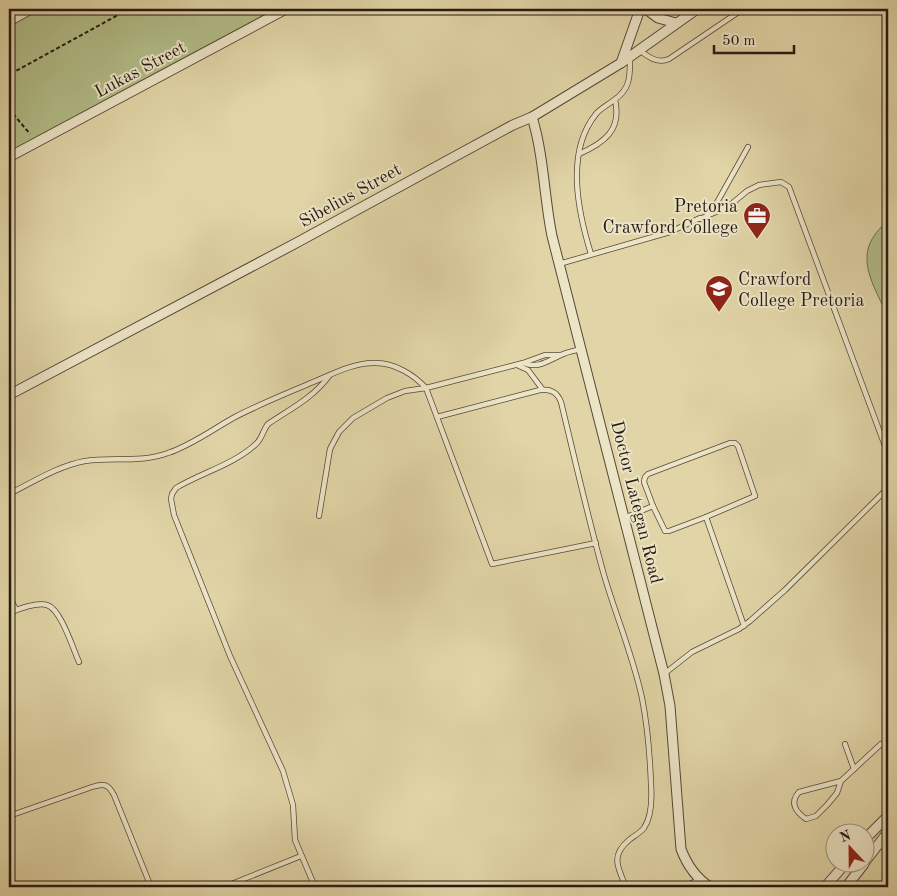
<svg xmlns="http://www.w3.org/2000/svg" width="897" height="896" viewBox="0 0 897 896" font-family="'Old Standard TT',serif">
<rect width="100%" height="100%" fill="#e1d5a7"/>
<filter id="stains"><feTurbulence type="fractalNoise" baseFrequency=".004" numOctaves="4"/><feColorMatrix values="0 0 0 0 .2 0 0 0 0 .09 0 0 0 0 .02 0 0 0 .5 -.17"/></filter>
<radialGradient id="worn" r=".72"><stop offset=".6" stop-color="#630" stop-opacity="0"/><stop offset="1" stop-color="#630" stop-opacity=".3"/></radialGradient>
<!-- green -->
<g fill="#b2bd88" stroke="#6c6c4e">
<polygon points="9,9 282,9 9,158"/>
<path d="M888,221V317C872,281 850,252 888,221Z"/>
</g>
<g fill="none" stroke-linecap="round" stroke-linejoin="round">
<defs>
<g id="service">
<path d="M639,50C649,57 657,64 669,59L743,9"/>
<path d="M579,154C604,143 622,130 615,100"/>
<polyline points="707,214 715,206 748,147"/>
<polyline points="700,219 729,206 747,191 759,185 781,182 789,187 888,454"/>
<path d="M591,254C578,212 565,152 596,114C601,108 608,105 614,100C631,89 630,75 630,57"/>
<polyline points="559,264 670,232 700,218"/>
<path d="M523,363C539,369 547,361 561,355C567,352 574,351 581,349"/>
<polyline points="517,365 528,370 543,390"/>
<path d="M437,417L540,390C551,389 557,392 561,402C575,460 588,518 604,575C616,616 633,656 642,698C647,723 650,758 651,784C652,798 652,816 644,828C640,833 634,836 629,840C610,856 618,868 626,887"/>
<path d="M9,494C33,482 58,466 85,461C113,457 141,463 168,453C192,445 213,429 235,417C262,403 290,392 318,380C336,372 357,362 376,363C395,363 414,375 426,388L492,564L596,543"/>
<polyline points="653,506 665,531 669,531 706,517"/>
<polyline points="319,516 330,449 339,432 353,418 387,398 405,391 426,388 523,363 545,355 560,355"/>
<polyline points="624,518 653,506 644,482 645,477 648,474 730,443 735,443 738,446 755,496 706,517 744,626"/>
<polyline points="9,595 16,610"/>
<path d="M9,613C19,609 36,602 47,605C61,609 73,649 79,662"/>
<polyline points="664,674 692,652 739,629 750,621 785,590 888,488"/>
<polyline points="845,744 854,769 881,744 888,742"/>
<path d="M841,781L799,792C789,803 796,812 806,819L816,816L827,805L837,793L841,781L854,769"/>
<path d="M9,816L92,787C104,783 108,784 114,795L151,887"/>
<polyline points="224,887 301,856"/>
<path d="M315,887L295,840L293,805L283,771L230,656L174,515L171,499L172,494L176,488C201,473 235,464 256,444C262,439 263,430 268,424C290,409 313,398 329,376"/>
<polyline points="684,887 700,879"/>
</g>
<g id="minor">
<polyline points="646,9 658,18 676,23"/>
<polyline points="9,21 31,9"/>
<polyline points="621,63 640,9"/>
<path d="M532,117C544,156 544,197 552,236L664,674L670,706L681,849C687,865 696,878 710,887"/>
<polyline points="9,157 286,9"/>
<polyline points="9,395 298,242 463,152 513,125 532,117 621,63 697,9"/>
<polyline points="864,840 888,816"/>
<polyline points="864,863 888,832"/>
<polyline points="825,887 845,864"/>
<polyline points="846,887 864,864"/>
</g>
</defs>
<!-- service casing -->
<use href="#service" stroke="#544938" stroke-width="6"/>
<!-- minor casing -->
<use href="#minor" stroke="#544938" stroke-width="11"/>
<!-- path -->
<g stroke="#251a13" stroke-width="2" stroke-dasharray="4 2.5" stroke-linecap="butt">
<polyline points="9,81 14,72 129,9"/>
<polyline points="9,109 30,134"/>
</g>
<!-- service -->
<use href="#service" stroke="#ece4c6" stroke-width="4.5"/>
<!-- minor -->
<use href="#minor" stroke="#ece4c6" stroke-width="9"/>
</g>
<!-- icons -->
<defs>
<symbol id="office-pin" viewBox="-11 -11 22 30"><path d="M0 17L-7.5 6A9.5 9.5 0 1 1 7.5 6Z" fill="#8f2418" stroke="#ece4c6"/><path d="M-6-3h4V-5.5h4V-3h4V5H-6ZM-1-4.5V-3h2v-1.5ZM-6 0V1H6V0Z" fill="#fff"/></symbol>
<symbol id="school-pin" viewBox="-11 -11 22 30"><path d="M0 17L-7.5 6A9.5 9.5 0 1 1 7.5 6Z" fill="#8f2418" stroke="#ece4c6"/><path d="M0-5L7-2L0 1L-7-2ZM-4 1L0 2.5L4 1V4Q0 6-4 4Z" fill="#fff"/></symbol>
</defs>
<g fill-rule="evenodd">
<use href="#office-pin" x="741" y="200" width="32" height="43"/>
<use href="#school-pin" x="703" y="273" width="32" height="43"/>
</g>
<g text-anchor="middle" stroke-width="4" stroke-linejoin="round" paint-order="stroke">
<!-- street labels -->
<g font-size="18" fill="#251a13" stroke="#ece4c6">
<text transform="translate(140 69) rotate(-28)" y="6">Lukas Street</text>
<text transform="translate(350 195) rotate(-29)" y="6">Sibelius Street</text>
<text transform="translate(637 502) rotate(76)" y="6">Doctor Lategan Road</text>
</g>
<!-- poi labels -->
<g font-size="18" fill="#251a13" stroke="#ece4c6" text-anchor="end">
<text x="738" y="212">Pretoria<tspan x="738" dy="21">Crawford College</tspan></text>
<text x="738" y="285" text-anchor="start">Crawford<tspan x="738" dy="21">College Pretoria</tspan></text>
</g>
</g>
<!-- margin -->
<rect width="897" height="896" fill="none" stroke="#e1d5a7" stroke-width="30"/>
<rect x="10" y="10" width="877" height="876" fill="none" stroke="#251a13" stroke-width="2.5"/>
<rect x="15" y="15" width="867" height="866" fill="none" stroke="#251a13"/>
<!-- north arrow -->
<g transform="translate(850 848) rotate(338)"><circle r="24" fill="#ece4c6" stroke="#9c937e"/>
<path d="M0-4L9 19L0 12L-9 19Z" fill="#8f2418"/>
<text y="-8" font-size="14" font-weight="bold" text-anchor="middle" fill="#251a13">N</text>
</g>
<!-- scale -->
<path d="M714 45v8h80v-8" fill="none" stroke="#251a13" stroke-width="2.5"/>
<text x="722" y="45" font-size="15" fill="#251a13" stroke="#ece4c6" stroke-width="4" paint-order="stroke">50 m</text>
<rect width="100%" height="100%" filter="url(#stains)"/>
<rect width="100%" height="100%" fill="url(#worn)"/>
</svg>
